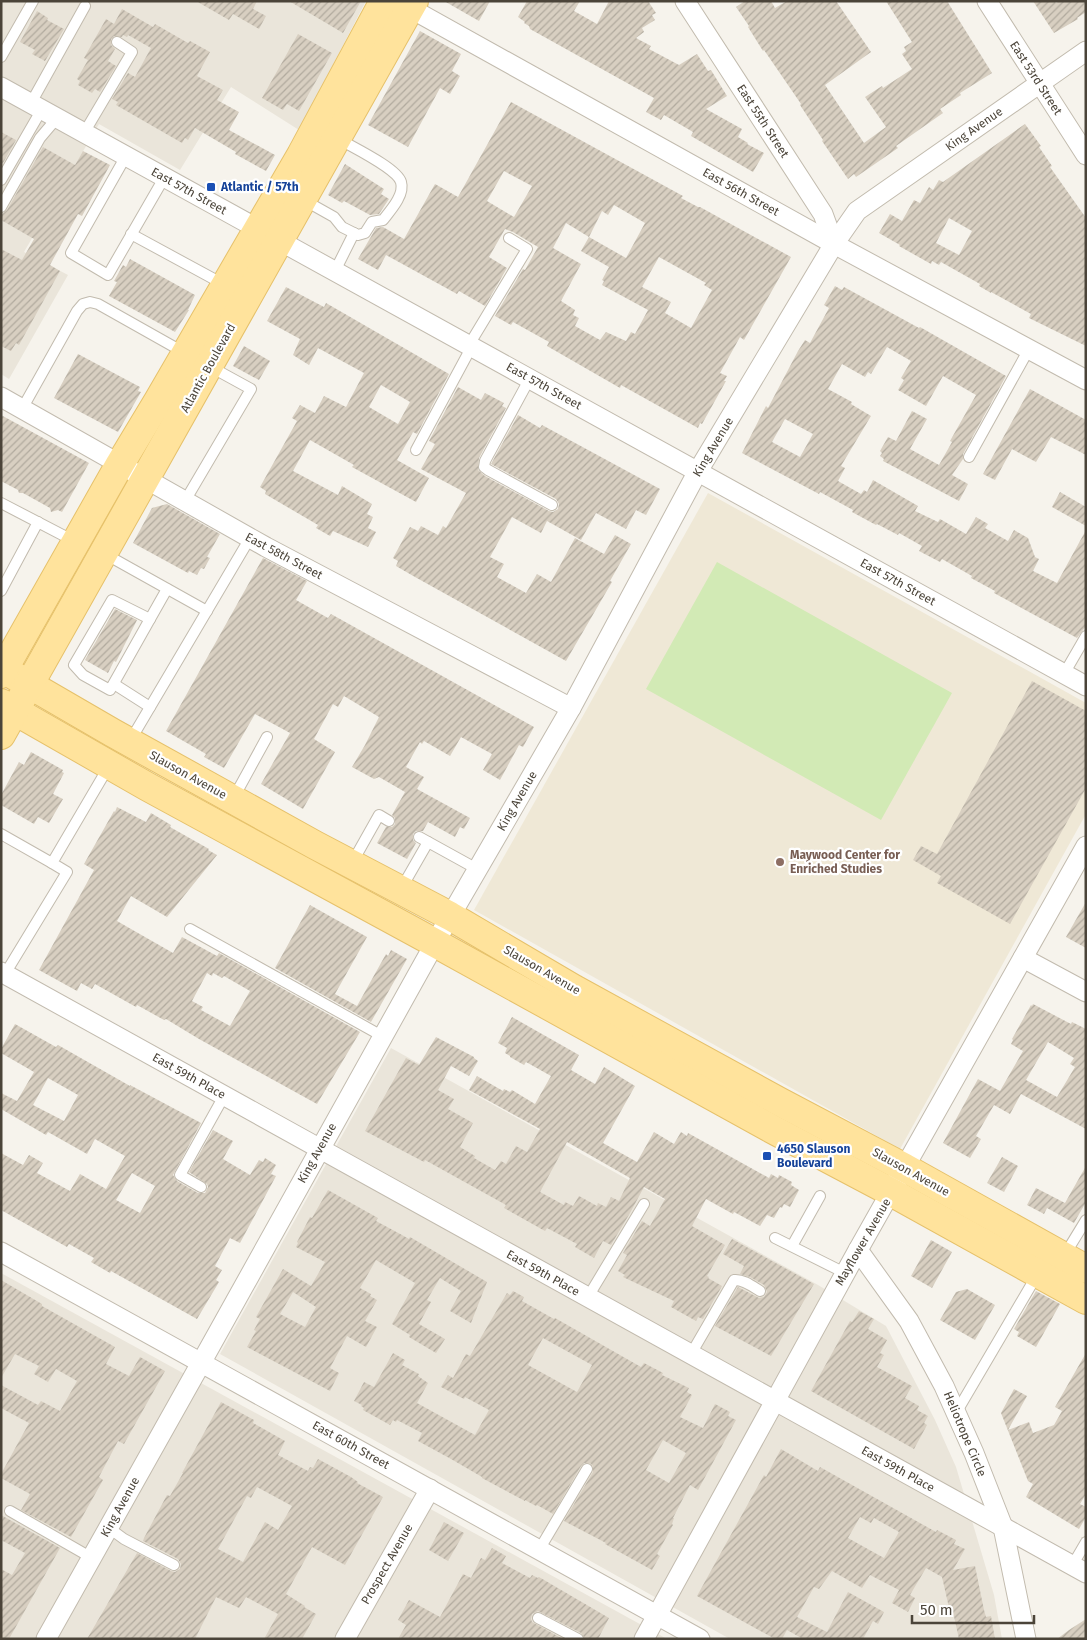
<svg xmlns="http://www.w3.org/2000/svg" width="1087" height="1640" viewBox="0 0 1087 1640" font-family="'Fira Sans',sans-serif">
<defs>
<pattern id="building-hatch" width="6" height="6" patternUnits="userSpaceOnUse" patternTransform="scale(1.25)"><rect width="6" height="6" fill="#d8cfc1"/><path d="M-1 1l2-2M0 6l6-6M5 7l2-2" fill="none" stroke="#b1aa9e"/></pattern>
</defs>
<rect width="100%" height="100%" fill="#f6f3ec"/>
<!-- residential -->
<g fill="#eae5da">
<polygon points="1,1 366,1 299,130 231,87 180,170 99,124 24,252 68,275 9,379 1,374"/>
<polygon points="391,1048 818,1285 886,1326 935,1420 956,1467 994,1595 1002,1639 730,1639 220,1354"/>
<polygon points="1,1273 667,1639 1,1639"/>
</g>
<!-- education -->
<polygon fill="#efe8d6" points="708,493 1086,703 1086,814 900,1149 474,910"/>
<!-- green -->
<polygon fill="#d2eab5" points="717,562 952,693 881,820 646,689"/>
<!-- building -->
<g fill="url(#building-hatch)" fill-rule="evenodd">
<polygon points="196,1 257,1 253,9 266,16 259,29 233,14 229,20"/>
<polygon points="289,1 361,1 343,33"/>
<polygon points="444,1 490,1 479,21"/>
<polygon points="527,1 580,1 574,11 597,24 609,1 648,1 656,13 652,15 655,20 642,28 644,32 636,38 651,46 649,49 679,65 697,54 708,71 711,70 727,96 706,109 742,129 738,137 748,143 747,144 764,153 753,172 691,136 693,132 664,115 661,120 646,112 654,98 530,29 529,26 524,23 525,22 518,17"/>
<polygon points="745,1 771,1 775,8 787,1 836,1 871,52 825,85 864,143 886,127 865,97 882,86 883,88 912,69 902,54 906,51 904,47 912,42 886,1 947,1 992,73 960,93 961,95 940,109 943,113 896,146 898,148 856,177 854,174 848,179 822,141 823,140 800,105 801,104 764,50 763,51 748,27 749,26 736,7"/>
<polygon points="1033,1 1054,1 1056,3 1060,1 1086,1 1086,12 1077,18 1078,19 1054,33"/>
<polygon points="122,9 153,27 155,24 188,43 190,41 210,52 197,76 223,90 217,100 239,112 229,130 275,155 266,171 235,154 236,152 195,128 188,140 185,138 182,143 116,105 118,102 112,99 128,73 135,77 151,48 128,35 127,37 123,35 122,37 114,36 111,39 111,45 115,49 108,61 116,66 100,92 95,89 92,93 78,85 80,81 77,79 88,60 84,58 106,19 114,24"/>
<polygon points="37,11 48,18 47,20 64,29 45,61 32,54 35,50 20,42"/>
<polygon points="420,31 461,54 452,71 460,76 450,94 440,88 408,147 368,125"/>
<polygon points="298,34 332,53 299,111 287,104 283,110 262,98"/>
<path d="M511,102L683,196L681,198L698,207H700L791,257L744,340L740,337L720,373L727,376L724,381H726L702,424L700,423L698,428L621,385L620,388L547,346L549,342L513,322L511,325L495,316L523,269L525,270L538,247L513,232L505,229L489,257L507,268L485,306L459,291L457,294L386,255L378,270L358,259L376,228L383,227L404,239L435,184L458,197ZM504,171L532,186L514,217L487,201ZM614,205L645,223L626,258L589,237L581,251L609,267L602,280L604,281L602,285L648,310L635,334L631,332L626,341L606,332L600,340L575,326L579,318L573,315L575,310L561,301L581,264L553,248L566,223L589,237L602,211L608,215ZM659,257L706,283L704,285L712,290L691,328L665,313L671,302L642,287Z"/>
<path d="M1025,124L1041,146L1039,147L1052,166L1050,167L1086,218V346L1029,318L1031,314L991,292V293L979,286L980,284L941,262L939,265L932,261L931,264L899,246L900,245L879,233L890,214L902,221L914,200L920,203L929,187L933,190L939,180L943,182ZM949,218L972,231L959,255L936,243Z"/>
<polygon points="1,132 16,140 3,163 1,162"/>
<polygon points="43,147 75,165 83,151 110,165 82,216 78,214 50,265 60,271 19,345 16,343 11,351 1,346 1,249 22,260 34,239 1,220 1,215 7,210"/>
<polygon points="345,164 384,189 381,194 389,199 379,214 370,215 344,201 342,203 328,195"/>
<polygon points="130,259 195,295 188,310 189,310 175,332 109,296 117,282 114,281 123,265 126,267"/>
<path d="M835,286L842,290L844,287L919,328L920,327L1006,376L963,454V459L952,475L968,484L959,501L883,461L884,459L880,456L882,453L880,451L888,437L896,441L912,411L927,419L910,449L939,465L952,442L950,441L976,395L943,376L926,406L898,390L904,380L901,378L911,361L887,347L871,374L868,372L865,377L842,364L828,389L852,402L851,404L871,416L841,466L845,468L838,481L861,494L864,490L867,492L873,480L918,506L915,511L938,522L940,519L966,534L976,517L988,524L985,528L1008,541L1014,530L1028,538L1035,557L1039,559L1033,571L1057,583L1086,530V626L1077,638L994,593L995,591L971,578L972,576L942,559L940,562L919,551L922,546L899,533L898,535L877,524L876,525L852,512L853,510L820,492L819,494L742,453L766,406L768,408L798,351L805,340L810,343L829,308L824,305ZM785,419L813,434L800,457L772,442Z"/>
<path d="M286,287L324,307L326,303L449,374L417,434L413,432L412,434L397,460L429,478L416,502L352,467L354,465L310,440L293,471L338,495L342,486L372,504L367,514L373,517L368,528L376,532L368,547L333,531L330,536L316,528L318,525L265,494L266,491L260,487L297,421L292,418L300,405L315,413L324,396L346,407L364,373L318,348L309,365L293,355L300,339L267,321ZM381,385L410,402L398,424L369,407Z"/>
<polygon points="244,346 270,361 259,380 233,366"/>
<polygon points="78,354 140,387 138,391 141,392 118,432 54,398"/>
<polygon points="458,387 481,400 485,393 504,403 502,406 506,408 479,458 478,470 485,476 549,511 553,512 558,509 559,504 556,499 491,464 518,415 540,428 542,425 660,489 646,515 636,510 626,529 596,513 581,540 547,521 541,533 512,517 490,557 504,564 497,577 526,593 537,574 551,582 575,538 604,554 615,535 631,544 610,581 612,582 566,661 415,577 396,566 398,561 393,558 410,527 418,531 421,526 438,535 443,526 446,528 466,493 421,469 435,444 429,441"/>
<polygon points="1030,389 1086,420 1086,455 1051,437 1036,462 1012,449 995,480 983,474"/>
<polygon points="1,415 89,463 62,512 58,510 51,512 50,508 23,493 19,493 18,490 1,481"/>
<polygon points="1060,492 1086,507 1086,526 1052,507"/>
<polygon points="167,504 220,534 207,557 210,558 204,569 201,568 197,575 189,571 188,573 133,543 152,508"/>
<polygon points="263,558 307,581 296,600 328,618 331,614 534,727 523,747 519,745 500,780 483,770 492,754 461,737 450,756 424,741 422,744 420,742 406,767 424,777 417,789 470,818 464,829 460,827 455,837 428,822 423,831 416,831 413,834 413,840 416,843 407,859 377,843 386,827 392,827 395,824 395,818 392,815 405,792 379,777 374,779 352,767 365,745 379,717 344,696 338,707 333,704 314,739 335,752 303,809 261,784 290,733 255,714 224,768 204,757 206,754 166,731"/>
<polygon points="115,609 137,620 116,662 114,661 108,673 85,660"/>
<polygon points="1032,681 1086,711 1086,788 1010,924 937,883 941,876 913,860 921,846 937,854"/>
<polygon points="31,752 63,770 62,772 64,773 53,794 63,799 49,823 38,817 34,824 1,805 1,795 19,762 24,765"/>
<path d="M117,807L146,822L151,813L171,825L170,827L209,849L208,850L217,855L167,917L131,896L117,921L173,953L182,937L217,956L219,953L360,1032L317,1104L199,1039L166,1019L164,1020L137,1005L136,1007L95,984L92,989L81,983L77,991L39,970L94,870L84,864L114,811L115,812ZM207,973L212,976L213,973L222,978L224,976L250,991L230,1026L201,1010L203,1007L192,1001Z"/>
<polygon points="1086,902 1086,948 1066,937"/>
<polygon points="310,905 367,937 335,994 357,1006 386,954 388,956 391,950 407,959 371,1022 275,968"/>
<path d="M1033,1004L1071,1024L1072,1022L1086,1029V1129L1021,1094L1010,1114L994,1105L976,1136L981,1139L970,1158L943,1143L978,1079L1000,1091L1023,1051L1011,1044L1013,1040L1012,1039L1031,1005L1032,1006ZM1048,1042L1074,1058L1070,1064L1075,1067L1057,1097L1026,1080Z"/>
<path d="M512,1017L579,1055L571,1070L595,1084L604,1067L635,1086L603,1143L637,1162L654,1132L674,1144L681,1132L687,1136L688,1133L769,1178L771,1174L778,1178L779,1175L792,1182L791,1185L799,1190L790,1207L784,1204L782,1208L780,1207L774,1218L767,1215L760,1226L734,1212L733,1214L706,1199L692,1226L725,1245L707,1276L709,1277L708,1278L722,1286L703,1319L698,1317L696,1321L671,1307L674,1301L623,1277L625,1275L618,1271L627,1255L623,1253L642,1221L650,1226L665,1199L644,1187L630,1213L611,1245L603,1241L594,1258L575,1247L577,1244L547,1228L545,1231L504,1208L506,1205L425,1160L424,1162L365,1131L406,1058L419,1065L436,1037L474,1057V1058L478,1061L469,1076L451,1066L438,1090L454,1099L448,1109L473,1123L460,1147L475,1156L474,1158L495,1170L501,1161L506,1164L516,1146L527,1152L540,1129L469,1090L477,1076L503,1091L504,1089L510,1092L512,1090L535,1104L551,1076L526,1062L524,1065L510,1057V1056L505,1053L507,1048L498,1043ZM567,1142L630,1178L619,1201L611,1197L606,1207L598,1203L597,1206L579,1196L573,1206L565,1202L564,1205L540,1192Z"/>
<path d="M15,1024L56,1047L58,1045L130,1086V1085L201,1123L173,1175L177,1181L198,1193H205L208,1187L207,1184L189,1172L213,1130L233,1141L223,1159L250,1175L259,1160L263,1162L265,1158L276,1165L271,1174L276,1176L240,1243L230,1238L215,1266L222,1270L216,1280L219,1282L197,1319L111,1271L110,1273L91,1262L94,1258L69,1244L67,1247L1,1210V1153L23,1165L29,1155L43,1163L37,1173L70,1191L80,1174L106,1189L125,1156L95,1139L87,1154L48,1132L46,1135L1,1109V1093L17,1101L34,1072L1,1053V1049ZM48,1078L78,1095L64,1121L33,1105ZM132,1173L155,1186L140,1213L116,1200Z"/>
<polygon points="1002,1157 1018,1166 1004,1192 987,1183"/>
<polygon points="1086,1166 1086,1202 1074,1223 1047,1208 1044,1214 1027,1205 1036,1188 1065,1203"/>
<path d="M328,1190L378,1218L376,1221L402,1235L409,1239L410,1237L487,1282L471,1323L450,1311L461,1291L440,1278L427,1300L431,1302L419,1324L445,1339L436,1353L409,1337L410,1335L392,1324L415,1283L376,1260L360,1288L371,1294L370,1296L377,1300L365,1321L377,1327L366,1347L347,1336L330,1368L339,1373L330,1391L247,1347L256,1331L254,1330L260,1319L256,1317L283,1269L311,1286L325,1262L296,1247L298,1243L297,1242L310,1217L312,1218ZM293,1292L316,1307L305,1327L280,1314Z"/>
<polygon points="732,1239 814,1284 771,1356 715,1326 738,1287 759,1298 764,1297 767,1292 764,1285 750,1277 740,1274 744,1266 723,1254"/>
<polygon points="931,1240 952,1252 932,1288 911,1276"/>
<polygon points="1,1280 42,1304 42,1306 115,1347 106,1364 129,1376 140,1357 165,1371 124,1444 118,1441 99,1477 103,1480 71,1537 21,1510 30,1494 1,1478 1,1474 29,1423 1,1408 1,1385 38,1405 41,1401 60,1411 77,1381 56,1369 48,1382 34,1374 39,1366 15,1354 1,1378"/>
<polygon points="967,1289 995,1305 975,1340 940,1320 956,1292"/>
<path d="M513,1291L524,1297L522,1301L554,1319L555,1318L641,1367L644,1363L663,1373L662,1375L689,1388L687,1392L692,1395L680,1417L703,1428L715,1404L730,1412L728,1416L736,1420L698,1490L690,1485L673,1518H674L672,1524L673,1525L657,1554L660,1556L652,1570L605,1544L606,1543L564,1521L593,1472V1466L590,1463H584L581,1466L553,1514L537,1505L536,1506L525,1500V1501L482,1478V1477L451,1459L418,1441L422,1433L397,1420L396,1422L393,1420L390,1425L363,1410L364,1408L361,1406L362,1405L354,1401L364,1382L374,1387L393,1353L405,1360L402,1365L419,1374L418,1376L428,1383L417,1403L475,1435L489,1410L465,1397L464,1399L441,1387L448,1375L453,1378L466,1354L470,1356L507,1293L510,1295ZM543,1338L592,1365L577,1392L528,1365ZM663,1440L686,1453L669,1483L646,1470Z"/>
<polygon points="1036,1291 1060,1304 1036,1347 1017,1336 1019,1332 1014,1329"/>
<polygon points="859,1311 874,1319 868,1329 887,1340 880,1353 884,1355 877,1367 912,1386 905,1398 919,1406 917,1410 928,1416 924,1423 927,1425 914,1449 811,1391 850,1321 852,1322"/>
<polygon points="1086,1353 1086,1494 1080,1504 1086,1507 1086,1517 1079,1529 1026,1497 1033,1484 1028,1481 1001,1413 1014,1389 1027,1396 1008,1430 1029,1422 1033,1433 1054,1425 1062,1411 1055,1407"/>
<path d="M221,1402L254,1420L253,1423L285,1441L278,1455L308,1471L310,1467L313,1468L318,1459L351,1477L358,1482L357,1483L383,1497L345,1565L312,1547L286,1594L305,1606L304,1607L316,1614L302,1639H264L278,1614L246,1597L239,1608L216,1597L195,1639H87L137,1553L171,1571L175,1572L180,1569L181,1564L178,1559L143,1541L144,1538L167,1495L170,1496L183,1473H182ZM257,1487L292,1506L278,1530L265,1522L243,1562L218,1549L247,1496L251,1498Z"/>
<path d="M781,1449L818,1471L820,1467L936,1532L937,1530L956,1540L954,1544L965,1549L953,1570L975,1566L984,1610L986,1617L991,1616L995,1639H959L953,1612H950L942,1577L926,1568L910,1595L915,1598L908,1612L892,1603L899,1590L870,1575L862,1588L832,1571L819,1589L814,1587L797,1617L827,1632L848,1592L884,1612L878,1624L873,1621L863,1639H803L787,1630L782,1639H775L697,1596L764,1475L766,1477ZM860,1517L871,1523L874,1518L899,1532L884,1558L848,1538Z"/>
<polygon points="1,1515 60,1548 9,1639 1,1639 1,1569 12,1575 25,1553 1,1540"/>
<polygon points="444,1522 464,1533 448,1561 429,1550"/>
<polygon points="492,1548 506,1556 502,1563 530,1578 532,1575 538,1578 539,1577 609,1618 598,1639 585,1639 581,1633 538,1611 532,1614 531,1619 532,1622 563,1639 398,1639 406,1625 398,1620 409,1600 440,1617 463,1574 471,1578 481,1558 485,1560"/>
<polygon points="1086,1619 1086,1639 1057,1639 1069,1630"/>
</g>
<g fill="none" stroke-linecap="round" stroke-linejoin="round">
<defs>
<g id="lane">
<polyline points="1,57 33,1"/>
<polyline points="31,103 85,6"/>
<polyline points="84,133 132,52 117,42"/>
<polyline points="126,156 71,253 108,275 164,178"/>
<polyline points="1,180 42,109"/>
<path d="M302,199L334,217L342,227L358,235L365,233L372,222L383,220C390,211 405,195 401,182C397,168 352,147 337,138"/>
<polyline points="1,207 40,138 57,118"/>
<polyline points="131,234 225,285"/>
<polyline points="335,271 354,233"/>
<polyline points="469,345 527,249 509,238"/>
<polyline points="530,378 485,461 484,467 488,470 552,505"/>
<polyline points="22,409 77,311 83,304 90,302 98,304 185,353"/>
<polyline points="416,450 472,346"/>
<polyline points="969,457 1029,349"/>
<polyline points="185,501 251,389 209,366"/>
<polyline points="1,503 76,542"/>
<polyline points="105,554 207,611"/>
<polyline points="1,591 38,522"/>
<polygon points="112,600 150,619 110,690 83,675 74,665"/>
<polyline points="150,619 167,589"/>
<polyline points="1064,674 1086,636"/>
<polyline points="114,684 150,707"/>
<polyline points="130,741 250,538"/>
<polyline points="233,799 267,737"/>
<polyline points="1,834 52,863"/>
<polyline points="419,837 477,869"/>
<polyline points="352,863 379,815 389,821"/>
<polyline points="401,889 428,842"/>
<polyline points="190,929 382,1036"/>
<polyline points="5,974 67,872 52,863 109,766"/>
<polyline points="201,1187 180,1175 224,1096"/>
<polyline points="775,1238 845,1273"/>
<polyline points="792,1246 820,1196"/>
<polyline points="1064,1256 1086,1220"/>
<polyline points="588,1297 644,1204"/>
<path d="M691,1354L734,1280C743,1279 752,1286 760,1291"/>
<polyline points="956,1413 1037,1275"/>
<polyline points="10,1511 92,1558"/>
<polyline points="109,1528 124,1539 174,1565"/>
<polyline points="539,1550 587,1469"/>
<polyline points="1072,1566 1086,1542"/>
<polyline points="538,1618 578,1639"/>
</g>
<g id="street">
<polyline points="685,1 823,214 834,244"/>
<polyline points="987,1 1086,155"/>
<polyline points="399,2 834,244 1086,380"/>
<polyline points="1,87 1086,686"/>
<polyline points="1,397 266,547 571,708"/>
<polyline points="1023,958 1086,992"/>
<polyline points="1,972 1086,1573"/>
<polyline points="858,1250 909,1321 944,1386 974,1453 1003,1527 1026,1639"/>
<polyline points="1,1252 700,1639"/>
<polyline points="46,1639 201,1363 440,934 571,708 698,471 834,244 857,211 1086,51"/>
<polyline points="345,1639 430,1489"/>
<polyline points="644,1639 858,1250 1086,846"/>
</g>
<g id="primary">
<polyline points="1,668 113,733 315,845 450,916 574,989 780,1102 905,1168 1086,1269"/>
<polyline points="1,674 120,464 158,401 301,155 384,1"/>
<polyline points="1,703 148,787 435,943 772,1129 891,1192 1086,1300"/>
<polyline points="1,735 414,1"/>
</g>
</defs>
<!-- lane casing -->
<use href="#lane" stroke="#c2bbae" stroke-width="12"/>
<!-- street casing -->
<use href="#street" stroke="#c2bbae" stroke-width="21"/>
<!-- primary casing -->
<use href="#primary" stroke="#e6c16a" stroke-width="30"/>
<!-- lane -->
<use href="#lane" stroke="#fff" stroke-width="10"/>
<!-- street -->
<use href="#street" stroke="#fff" stroke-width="19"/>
<!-- primary -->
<use href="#primary" stroke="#ffe39c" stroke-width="28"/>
</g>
<!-- markers -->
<g fill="#1a4fb4" stroke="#fff" stroke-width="2">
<rect x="206" y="182" width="10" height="10" rx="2.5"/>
<rect x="762" y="1151" width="10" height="10" rx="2.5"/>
</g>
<circle fill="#8d6e63" stroke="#fff" stroke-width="2" cx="780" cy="862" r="5"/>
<g text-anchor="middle" stroke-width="4.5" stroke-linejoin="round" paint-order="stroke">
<!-- street labels -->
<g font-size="12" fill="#4b4439" stroke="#fff">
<text transform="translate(1036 78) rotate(57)" y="4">East 53rd Street</text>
<text transform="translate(763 121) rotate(57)" y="4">East 55th Street</text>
<text transform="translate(974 129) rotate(-35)" y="4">King Avenue</text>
<text transform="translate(189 191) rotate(29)" y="4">East 57th Street</text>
<text transform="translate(741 192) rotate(29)" y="4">East 56th Street</text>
<text transform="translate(208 368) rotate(-61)" y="4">Atlantic Boulevard</text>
<text transform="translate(544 386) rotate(29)" y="4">East 57th Street</text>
<text transform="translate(713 447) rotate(-59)" y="4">King Avenue</text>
<text transform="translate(284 556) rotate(28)" y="4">East 58th Street</text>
<text transform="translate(898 582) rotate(29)" y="4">East 57th Street</text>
<text transform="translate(188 775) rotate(29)" y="4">Slauson Avenue</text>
<text transform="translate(517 801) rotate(-60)" y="4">King Avenue</text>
<text transform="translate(542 970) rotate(30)" y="4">Slauson Avenue</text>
<text transform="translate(189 1076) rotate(29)" y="4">East 59th Place</text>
<text transform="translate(317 1153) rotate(-61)" y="4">King Avenue</text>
<text transform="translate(911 1172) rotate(29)" y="4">Slauson Avenue</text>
<text transform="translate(863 1242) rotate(-60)" y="4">Mayflower Avenue</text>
<text transform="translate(543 1273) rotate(29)" y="4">East 59th Place</text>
<text transform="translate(965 1434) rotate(67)" y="4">Heliotrope Circle</text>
<text transform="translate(351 1445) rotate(29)" y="4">East 60th Street</text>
<text transform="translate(898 1469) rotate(29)" y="4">East 59th Place</text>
<text transform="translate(120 1507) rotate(-61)" y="4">King Avenue</text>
<text transform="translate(387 1564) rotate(-60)" y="4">Prospect Avenue</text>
</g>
<!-- transit labels -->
<g font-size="12" font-weight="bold" fill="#164399" stroke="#fff" text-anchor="start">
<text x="221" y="191">Atlantic / 57th</text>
<text x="777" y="1153">4650 Slauson<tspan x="777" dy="14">Boulevard</tspan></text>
</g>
<!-- education labels -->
<g font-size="12" font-weight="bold" fill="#785e54" stroke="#fff" text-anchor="start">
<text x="790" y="859">Maywood Center for<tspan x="790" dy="14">Enriched Studies</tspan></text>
</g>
</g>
<!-- border -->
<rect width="1087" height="1640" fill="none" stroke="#4b4439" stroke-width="5"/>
<!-- scale -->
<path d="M912 1615v8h122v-8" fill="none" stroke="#4b4439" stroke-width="2.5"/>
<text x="920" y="1615" font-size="15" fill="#4b4439" stroke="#ffffff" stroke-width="4" paint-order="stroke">50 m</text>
</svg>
